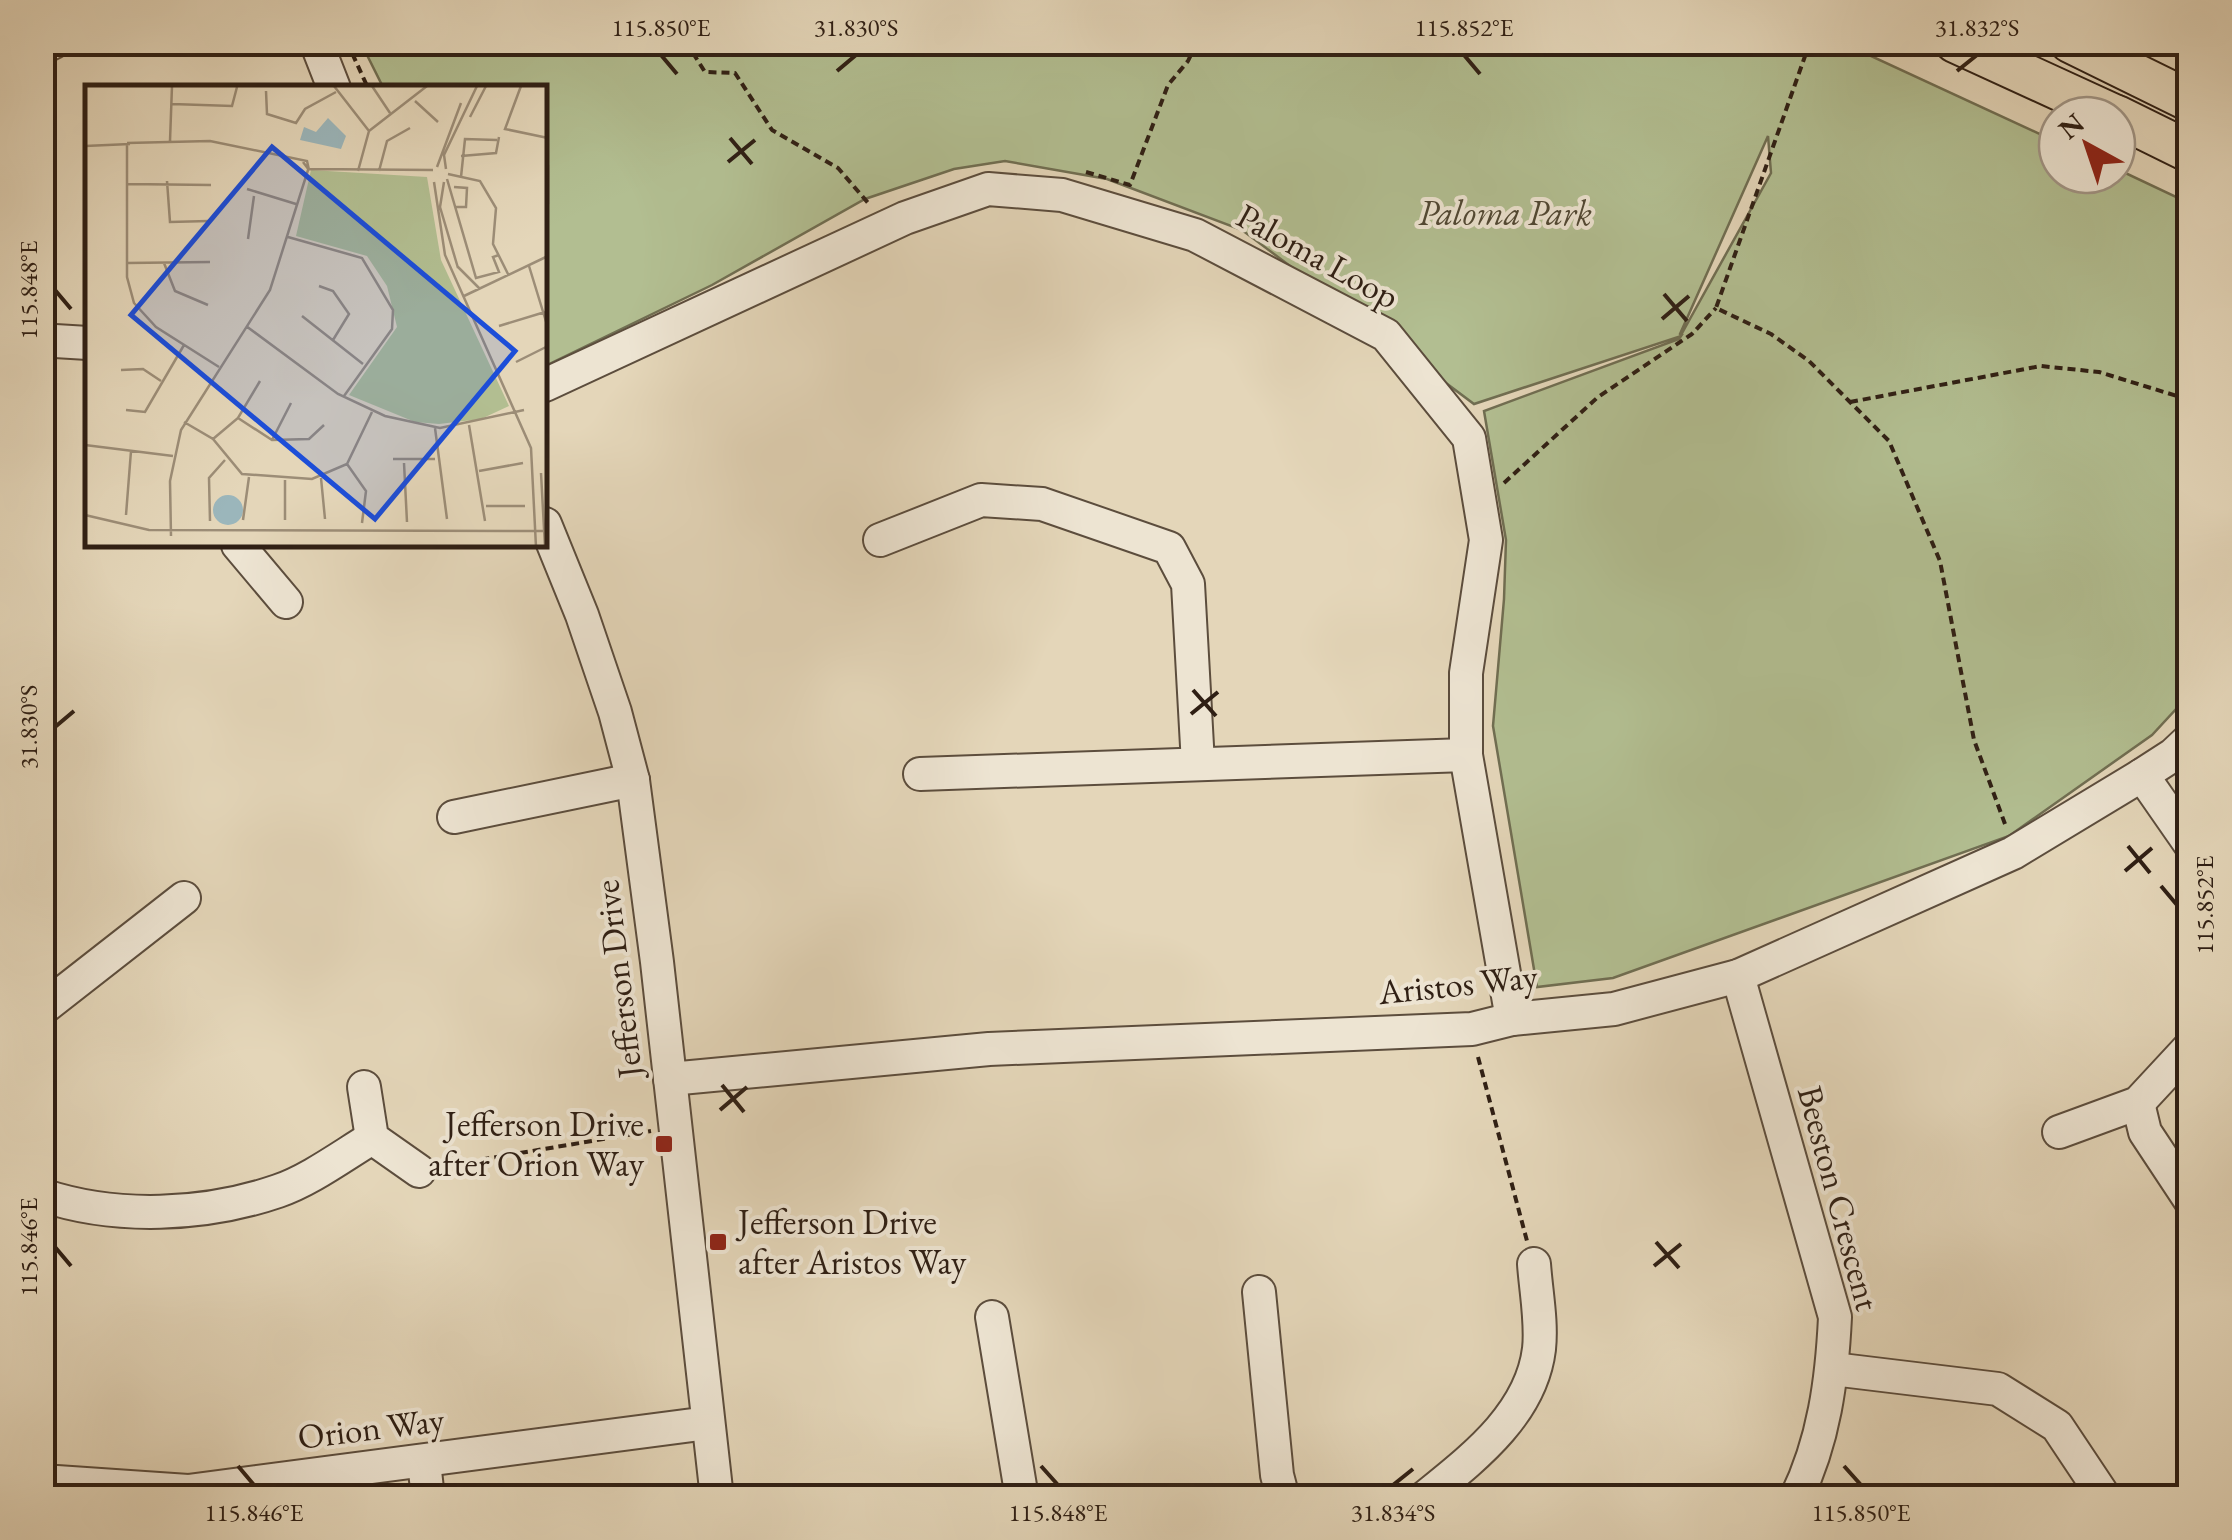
<svg xmlns="http://www.w3.org/2000/svg" width="2232" height="1540" viewBox="0 0 2232 1540" font-family="'EB Garamond',serif">
<rect width="100%" height="100%" fill="#e4d6b9"/>
<filter id="stains"><feTurbulence type="fractalNoise" baseFrequency=".002" numOctaves="4"/><feColorMatrix values="0 0 0 0 .2 0 0 0 0 .09 0 0 0 0 .02 0 0 0 .5 -.17"/></filter>
<radialGradient id="worn" r=".72"><stop offset=".6" stop-color="#630" stop-opacity="0"/><stop offset="1" stop-color="#630" stop-opacity=".3"/></radialGradient>
<!-- green -->
<path fill="#b2be91" stroke="#706e52" stroke-width="2.5" fill-rule="evenodd" d="M361,43H1843L2057,142V175H2117V169L2189,203V695L2152,735L2009,836L1613,978L1537,987L1493,726L1504,599L1506,540L1484,411L1679,339L1681,336L1474,404L1242,230L1107,179L1005,161L954,169L865,199L712,285L545,366V88L383,87ZM1768,136L1771,173L1681,335L1680,334Z"/>
<g fill="none" stroke-linecap="round" stroke-linejoin="round">
<defs>
<g id="minor">
<polyline points="316,42 334,88"/>
<polyline points="42,48 54,42"/>
<polyline points="55,341 88,343"/>
<polyline points="545,385 905,218 988,189 1062,195 1195,235 1386,335 1469,438 1486,540 1466,673 1466,755 1512,1019"/>
<polyline points="545,524 582,615 615,712 633,780 657,962 717,1498"/>
<polyline points="880,540 981,500 1042,504 1169,548 1188,584 1198,764"/>
<polyline points="238,545 286,602"/>
<polyline points="920,774 1466,755"/>
<polyline points="2142,775 2190,844"/>
<polyline points="454,817 633,780"/>
<path d="M1738,976L1835,1317C1832,1380 1824,1441 1796,1498"/>
<polyline points="42,1009 184,898"/>
<polyline points="670,1079 989,1049 1472,1029 1512,1019 1614,1009 1738,976 2013,853 2142,775 2173,755 2190,739"/>
<polyline points="364,1087 372,1138 419,1171"/>
<polyline points="2138,1103 2145,1132 2190,1200"/>
<polyline points="2059,1132 2138,1103 2190,1047"/>
<path d="M42,1195C116,1220 205,1216 278,1191C310,1180 342,1156 372,1138"/>
<polyline points="1259,1292 1277,1475 1283,1498"/>
<polyline points="992,1317 1022,1498"/>
<polyline points="1833,1369 1998,1389 2057,1426 2105,1498"/>
<polyline points="424,1462 428,1498"/>
<polyline points="42,1481 188,1491 708,1423"/>
<path d="M1424,1498C1472,1459 1531,1415 1539,1349C1542,1322 1536,1292 1534,1264"/>
</g>
<g id="major">
<polyline points="1955,42 2114,115"/>
<polyline points="2070,42 2190,101"/>
<polyline points="2117,116 2190,152"/>
</g>
</defs>
<!-- minor casing -->
<use href="#minor" stroke="#5c4d3d" stroke-width="36"/>
<!-- major casing -->
<use href="#major" stroke="#2f1f14" stroke-width="44"/>
<!-- path -->
<g stroke="#2f1f14" stroke-width="4" stroke-dasharray="8 5" stroke-linecap="butt">
<polyline points="347,42 368,88"/>
<polyline points="686,42 705,72 735,73 772,130 838,168 869,204"/>
<polyline points="1810,42 1716,308 1771,334 1809,361 1889,441 1940,561 1974,740 2005,824"/>
<polyline points="1086,172 1130,185 1168,85 1188,61 1197,42"/>
<polyline points="1850,402 2041,366 2099,372 2190,400"/>
<polyline points="1504,483 1598,397 1692,334 1716,308"/>
<polyline points="1478,1057 1527,1241"/>
<polyline points="443,1166 651,1131"/>
</g>
<!-- minor -->
<use href="#minor" stroke="#ede4d2" stroke-width="32"/>
<!-- major -->
<use href="#major" stroke="#e4d6b9" stroke-width="40"/>
</g>
<!-- ticks -->
<path fill="none" stroke="#2f1f14" stroke-width="4" d="M661,55L677,74M1464,55L1480,74M837,71L856,55M1957,71L1977,55M730,138L752,164M728,162L755,140M55,290L71,309M1664,294L1687,321M1662,319L1689,296M1193,690L1216,716M1191,714L1218,692M55,727L74,711M2128,846L2150,873M2125,871L2152,848M2161,886L2177,905M722,1085L744,1112M720,1110L747,1087M1656,1242L1679,1268M55,1247L71,1266M1654,1266L1681,1244M238,1466L254,1485M1041,1466L1058,1485M1844,1466L1861,1485M1393,1485L1413,1469"/>
<!-- markers -->
<g fill="#8f2418" stroke="#ede4d2" stroke-width="4">
<rect x="654" y="1134" width="20" height="20" rx="5"/>
<rect x="708" y="1232" width="20" height="20" rx="5"/>
</g>
<g text-anchor="middle" stroke-width="8" stroke-linejoin="round" paint-order="stroke">
<!-- park labels -->
<g font-size="35" font-style="italic" fill="#504733" stroke="#ede4d2">
<text x="1505" y="225">Paloma Park</text>
</g>
<!-- street labels -->
<g font-size="35" fill="#2f1f14" stroke="#ede4d2">
<text transform="translate(1318 256) rotate(29)" y="12">Paloma Loop</text>
<text transform="translate(618 979) rotate(-97)" y="12">Jefferson Drive</text>
<text transform="translate(1458 984) rotate(-6)" y="12">Aristos Way</text>
<text transform="translate(1839 1198) rotate(75)" y="12">Beeston Crescent</text>
<text transform="translate(371 1428) rotate(-7)" y="12">Orion Way</text>
</g>
<!-- poi labels -->
<g font-size="35" fill="#2f1f14" stroke="#ede4d2" text-anchor="end">
<text x="644" y="1136">Jefferson Drive<tspan x="644" dy="40">after Orion Way</tspan></text>
<text x="738" y="1234" text-anchor="start">Jefferson Drive<tspan x="738" dy="40">after Aristos Way</tspan></text>
</g>
</g>
<!-- overview -->
<g transform="translate(85 85)">
<rect width="462" height="462" fill="#e4d6b9"/>
<path d="M226,85L342,92L356,175L424,321L396,334L354,339L330,337L264,310L312,242L302,201L282,171L211,151Z" fill="#b2be91"/>
<path d="M243,33L261,51L256,64L215,55L219,42L231,47ZM128 425a15 15 0 1 1 30 0a15 15 0 1 1-30 0Z" fill="#9bb6bb"/>
<path fill="none" stroke="#9c8d77" stroke-width="2.5" d="M249,1L284,46M287,1L305,28M436,1L420,44L463,53M181,6L182,29L211,38L220,24L251,7M330,16L353,37M87,19L147,21L152,2M385,32L401,1M85,56L87,1M42,58V192L49,218L71,242L134,282M42,58L125,56L222,76L224,85L218,77M0,61L45,59M376,71L411,68L414,52M463,80V119M352,82L376,18M224,84L348,85M361,84L359,70L392,1M273,86L284,46L342,1M294,86L302,56L325,43M363,89L395,96L411,123L408,159L424,191M376,92L380,54L412,55M362,94L391,193L414,187L408,172L414,170M82,96L85,137L124,136M349,97L360,170L446,363L451,462M359,97L355,122L373,183M42,99L126,100M369,102L382,103L381,122H370M162,104L211,119M203,152L277,173L308,225L307,244L259,311M163,154L169,111M42,178L125,177M79,178L90,206L123,220M444,181L463,243M373,182L395,204M234,201L248,206L264,229L248,255M379,211L463,171M217,231L278,279M161,241L253,309L300,331L355,343L439,325M414,241L460,227M431,277L463,261M36,285L58,284L76,296M41,325L60,327L99,260M153,333L187,355L224,354L239,340M99,337L128,354L157,389L227,394L262,379L287,327M384,340L400,436M350,343L362,434M128,354L153,333L175,296M187,355L206,318M0,360L88,371M308,374H350M319,378L322,437M262,379L281,406L277,438M394,386L438,378M456,388L460,462M236,393L240,434M200,395V435M401,421H440M0,430L64,445L463,446M41,430L46,366M158,435L164,392M125,436L124,393L140,375M86,451L85,396L96,345L185,205L223,85"/>
<path fill="#1d4ed8" fill-opacity="0.15" stroke="#1d4ed8" stroke-width="5" d="M187,62L430,266L290,434L46,230Z"/>
<rect width="462" height="462" fill="none" stroke="#2f1f14" stroke-width="5"/>
</g>
<!-- margin -->
<rect width="2232" height="1540" fill="none" stroke="#e4d6b9" stroke-width="110"/>
<!-- north arrow -->
<g transform="translate(2087 145) rotate(320)"><circle r="48" fill="#ede4d2" stroke="#a19586" stroke-width="2.5"/>
<path d="M0-8L18 38L0 25L-18 38Z" fill="#8f2418"/>
<text y="-15" font-size="28" font-weight="bold" text-anchor="middle" fill="#2f1f14">N</text>
</g>
<rect x="55" y="55" width="2122" height="1430" fill="none" stroke="#2f1f14" stroke-width="4"/>
<g font-size="25" text-anchor="middle" fill="#2f1f14">
<text x="661" y="36">115.850°E</text>
<text x="856" y="36">31.830°S</text>
<text x="1464" y="36">115.852°E</text>
<text x="1977" y="36">31.832°S</text>
<text transform="translate(28 290) rotate(-90)" y="9">115.848°E</text>
<text transform="translate(28 727) rotate(-90)" y="9">31.830°S</text>
<text transform="translate(2204 905) rotate(-90)" y="9">115.852°E</text>
<text transform="translate(28 1247) rotate(-90)" y="9">115.846°E</text>
<text x="254" y="1521">115.846°E</text>
<text x="1058" y="1521">115.848°E</text>
<text x="1393" y="1521">31.834°S</text>
<text x="1861" y="1521">115.850°E</text>
</g>
<rect width="100%" height="100%" filter="url(#stains)"/>
<rect width="100%" height="100%" fill="url(#worn)"/>
</svg>
